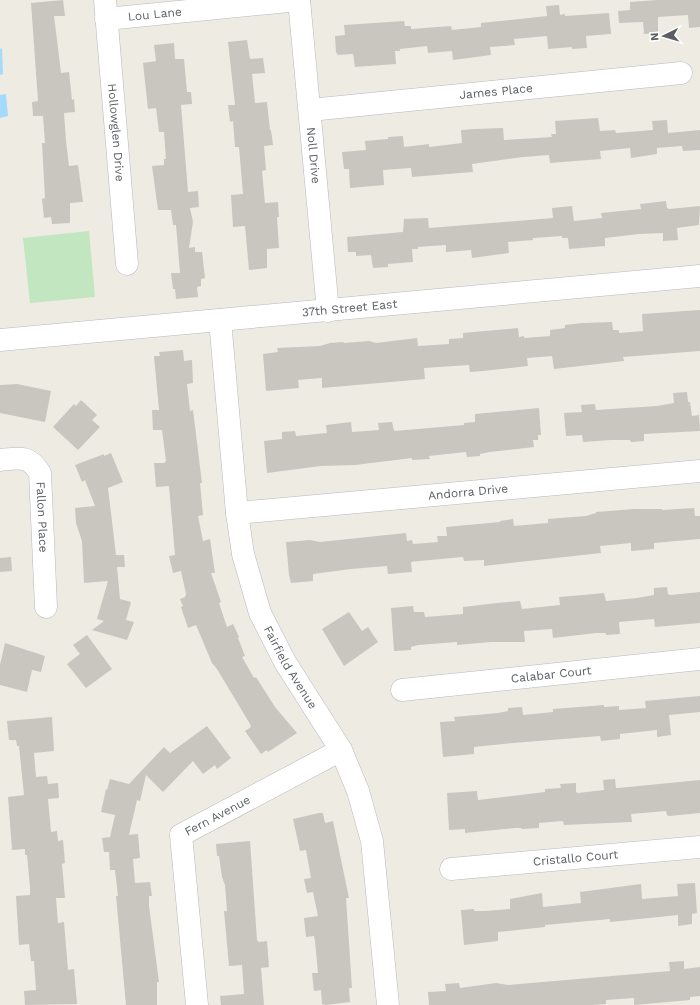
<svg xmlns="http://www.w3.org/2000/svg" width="700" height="1005" viewBox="0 0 700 1005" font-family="'Work Sans',sans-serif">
<rect width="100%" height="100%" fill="#eeebe3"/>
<!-- green -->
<polygon fill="#c1e6c0" points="89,231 95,297 30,303 23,238"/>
<!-- water -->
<g fill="#a3dafe">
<polygon points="2,48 3,74 0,75 0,49"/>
<polygon points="6,94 8,116 0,118 0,95"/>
</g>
<!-- building -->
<g fill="#c9c6c0">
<polygon points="63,0 65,16 54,16 58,48 61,73 69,72 72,100 74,99 75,112 64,113 66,141 69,166 78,165 83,202 70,203 70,223 52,224 51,217 44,218 42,199 45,198 42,143 45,143 43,116 33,116 32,102 38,101 31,3"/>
<polygon points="657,0 700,0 700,27 689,28 688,15 658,17 658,33 644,34 643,22 619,23 618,11 630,10 630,2"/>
<polygon points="559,5 560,15 565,14 565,16 609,13 611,34 586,36 587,48 572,49 572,47 548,49 547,36 514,39 515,45 490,47 491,55 453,60 452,51 428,53 427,46 400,49 400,51 395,51 396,64 355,67 353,54 338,55 336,52 335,36 345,35 344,25 404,21 405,26 411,26 411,29 451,26 452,30 481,27 481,23 547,16 546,6"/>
<polygon points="247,40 250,59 263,58 265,73 252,74 255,103 267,102 270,130 271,130 273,145 264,146 266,170 262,171 265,203 278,202 279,217 277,217 279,248 267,249 267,268 249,270 245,226 233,227 231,195 243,194 239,147 235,147 233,121 230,122 228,105 235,105 228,42"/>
<polygon points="174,43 175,59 184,59 187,92 191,92 192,104 181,105 188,192 198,191 199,207 190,208 193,222 189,248 195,247 195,252 202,252 205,278 201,279 201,286 197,287 198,297 176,299 175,289 173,289 171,273 180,273 176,225 173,225 171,210 158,210 152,166 164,165 164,159 166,159 164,132 159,132 156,108 148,109 143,63 156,61 154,45"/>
<polygon points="598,118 600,131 615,130 616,133 653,130 652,121 667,120 668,133 700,130 700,150 683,151 682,146 657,148 657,154 631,158 630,148 600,151 601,159 550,163 549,155 523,157 472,164 473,172 412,177 411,168 383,170 384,185 350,188 349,169 344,169 342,152 366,150 365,141 388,139 388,137 403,136 404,147 429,144 429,147 462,143 461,130 475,129 503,128 504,140 552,137 551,134 556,134 555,121"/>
<polygon points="666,201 667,208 669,209 700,206 699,225 677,228 678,240 663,241 663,233 639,234 605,238 605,246 569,249 568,238 562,238 562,236 533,238 533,240 508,242 509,253 472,258 471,250 446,252 446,245 418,247 418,249 412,249 413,262 388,264 388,267 373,268 371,255 356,256 356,252 348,252 347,237 403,232 404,219 428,218 429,228 553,218 552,208 572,206 574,221 602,218 601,213 641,209 640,204"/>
<polygon points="700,310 700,351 623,357 624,361 554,369 552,356 527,358 528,366 483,371 470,372 469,365 424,368 425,379 322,388 322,378 298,380 299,388 266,391 263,354 278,352 277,348 320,346 330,343 343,342 344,343 369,341 376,343 417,338 418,346 449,344 449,339 463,338 463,333 518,328 519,337 524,336 524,338 550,336 550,330 565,328 565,325 582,323 612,322 613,330 619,330 619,333 643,331 642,314"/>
<polygon points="183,350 184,361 192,360 193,383 187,384 190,411 193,410 202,483 200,483 203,515 198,516 203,541 210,539 215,573 211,573 221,602 219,603 227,627 233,624 239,637 238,638 245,656 242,657 254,678 256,677 275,707 297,733 268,752 267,750 261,754 245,731 251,727 250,724 217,669 212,663 196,625 188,628 181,607 183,606 180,599 185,597 186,594 181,571 173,573 169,556 175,555 169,486 156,487 154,463 164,463 166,461 162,430 153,430 152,410 159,410 154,356 160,356 159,352"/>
<polygon points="17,384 51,391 45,422 0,413 0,385"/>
<polygon points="687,392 688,402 690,402 692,416 699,415 700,431 644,434 644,441 631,442 630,440 611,440 583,442 582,435 566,436 564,413 582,412 581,405 595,404 596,410 657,406 674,403 673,393"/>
<polygon points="81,400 97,415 92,420 100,427 78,450 53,427 74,404 76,406"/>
<polygon points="539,408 541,435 538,435 538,440 533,440 534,447 490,452 480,454 480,456 467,457 466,452 429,456 430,459 412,460 412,458 355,465 321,466 267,473 264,441 282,439 282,432 295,431 296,436 327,433 326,425 351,422 352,432 379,430 378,423 392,422 394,431 464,425 464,423 475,422 475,414"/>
<polygon points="111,453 123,482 108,488 116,555 124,555 125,567 117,567 120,599 131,602 126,620 134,622 127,640 92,630 104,621 97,619 108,581 84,583 82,541 76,523 75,508 95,506 85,480 82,482 75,465 104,454 104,456"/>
<polygon points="694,508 695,516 700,516 700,539 654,543 654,549 631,551 631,543 600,546 601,553 484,566 484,560 464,561 463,557 419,561 411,562 412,572 388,574 387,566 351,569 313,574 313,581 291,583 289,575 286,542 310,540 320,542 406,533 407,541 412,540 413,544 438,542 437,536 447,536 446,527 500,522 500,521 513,519 514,526 548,523 548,519 586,516 596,513 596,512 634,509 662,509 662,510"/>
<polygon points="11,557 12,571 0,572 0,558"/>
<polygon points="667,587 668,594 670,595 700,592 700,623 655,627 654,619 619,622 620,634 606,635 606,633 596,633 553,638 552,629 524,631 525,642 491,642 457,645 457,642 418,645 411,647 411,650 394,651 391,608 413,606 414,612 424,612 425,617 463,614 463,607 497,603 520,601 522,609 560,605 559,597 583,595 604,593 606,601 637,598 654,595 654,588"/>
<polygon points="349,612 362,631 368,627 378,642 344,666 322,629"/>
<polygon points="87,635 112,669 86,688 67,664 80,654 73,645"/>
<polygon points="5,643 45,656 41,672 32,670 27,692 0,685 0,665"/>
<polygon points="700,696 700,712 669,715 671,735 657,737 657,730 620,734 620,739 601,741 600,736 513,743 474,747 474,754 443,757 440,722 455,721 454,717 498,713 508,711 508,708 522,707 523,715 553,712 553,709 604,705 604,707 619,706 619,710 646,708 645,701"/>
<polygon points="52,717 54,751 34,753 36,777 47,776 48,784 58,783 59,798 48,799 51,832 57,831 58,841 63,840 65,863 62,864 65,898 56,898 58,923 64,922 68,970 74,969 77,1004 25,1005 24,991 36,990 34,961 31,961 29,944 19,945 16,896 30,895 30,887 27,855 25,855 25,849 12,850 8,797 24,795 19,746 17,746 16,740 9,740 7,721"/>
<polygon points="207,726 231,758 217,769 215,765 203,774 193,761 163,792 146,775 140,801 137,800 129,835 138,834 140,858 133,859 135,883 150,882 152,896 149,896 149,906 159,982 157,982 157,1005 126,1005 116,896 118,896 115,870 110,870 109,852 104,852 102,838 110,837 115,815 101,812 106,789 107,790 110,779 129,784 164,747 170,753"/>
<polygon points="615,779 616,788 618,788 700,780 700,813 669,816 667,815 666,811 631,814 632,822 564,825 563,821 539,823 539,828 522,829 521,828 515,828 465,833 465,829 449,830 447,793 477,791 478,800 545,792 545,789 561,788 560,784 576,783 576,792 578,793 604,790 603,780"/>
<polygon points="319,813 323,813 325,823 333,821 349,898 346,898 352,988 349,988 350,1002 326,1005 322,1004 321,990 314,991 312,973 318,973 315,941 314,936 306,937 304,918 318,916 313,892 307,893 304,879 311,878 306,850 300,851 293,819"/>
<polygon points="250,841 257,940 259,942 267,941 269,967 261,968 264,1005 221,1005 220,996 244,994 242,965 229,966 224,911 227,911 225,885 222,877 219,856 217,856 216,844"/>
<polygon points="695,883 697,913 692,914 692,924 678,926 678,915 610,922 610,919 545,925 545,927 498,932 498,941 464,945 461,910 474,909 474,911 485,911 510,909 510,899 542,893 543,907 581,903 580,892 641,884 642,899 678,896 677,884"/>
<polygon points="684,961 684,969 700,967 700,996 690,997 690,1000 634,1005 634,998 606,1000 606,1004 592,1005 429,1005 428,992 446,991 445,984 459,983 460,988 496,983 508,985 670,971 669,962"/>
</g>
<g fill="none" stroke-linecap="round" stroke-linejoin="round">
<defs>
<g id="minor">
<path id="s1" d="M105,0L127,264"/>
<path id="s2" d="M299,0L328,311"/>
<path id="s3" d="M106,19L299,0"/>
<path id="s4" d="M310,110L681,73"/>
<path id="s5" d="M220,320L237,513L243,554L260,613L285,662L341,750L358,791L372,841L388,1005"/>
<path id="s6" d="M0,340L700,276"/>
<path id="s7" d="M0,460C20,458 29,455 40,473L46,607"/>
<path id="s8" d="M237,513L700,471"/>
<path id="s9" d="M402,690L700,659"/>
<path id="s10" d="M451,869L700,847"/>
<path id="s11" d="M197,1005L181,835L341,750"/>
</g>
</defs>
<!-- minor casing -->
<use href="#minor" stroke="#b6b9bd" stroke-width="23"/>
<!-- minor -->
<use href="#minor" stroke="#fff" stroke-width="22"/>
</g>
<g text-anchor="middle" stroke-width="4" stroke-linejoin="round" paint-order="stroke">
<!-- street labels -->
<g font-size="12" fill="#5b5f64" stroke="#fff">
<text dy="4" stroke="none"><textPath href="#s3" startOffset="49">Lou Lane</textPath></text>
<text dy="4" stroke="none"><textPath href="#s4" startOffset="187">James Place</textPath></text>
<text dy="4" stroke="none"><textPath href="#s1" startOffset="133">Hollowglen Drive</textPath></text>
<text dy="4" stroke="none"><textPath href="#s2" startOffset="156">Noll Drive</textPath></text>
<text dy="4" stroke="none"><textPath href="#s6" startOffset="351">37th Street East</textPath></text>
<text dy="4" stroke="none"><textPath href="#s8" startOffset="232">Andorra Drive</textPath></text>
<text dy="4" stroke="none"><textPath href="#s7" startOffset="90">Fallon Place</textPath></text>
<text dy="4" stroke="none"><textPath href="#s5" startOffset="359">Fairfield Avenue</textPath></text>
<text dy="4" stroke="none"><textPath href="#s9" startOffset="150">Calabar Court</textPath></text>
<text dy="4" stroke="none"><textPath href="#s11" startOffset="212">Fern Avenue</textPath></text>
<text dy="4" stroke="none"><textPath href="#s10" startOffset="125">Cristallo Court</textPath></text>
</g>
</g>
<!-- north arrow -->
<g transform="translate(664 36) rotate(265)" stroke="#ffffff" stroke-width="3" paint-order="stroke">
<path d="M0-3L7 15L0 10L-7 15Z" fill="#5b5f64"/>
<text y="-6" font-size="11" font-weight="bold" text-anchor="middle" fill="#5b5f64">N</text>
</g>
</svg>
